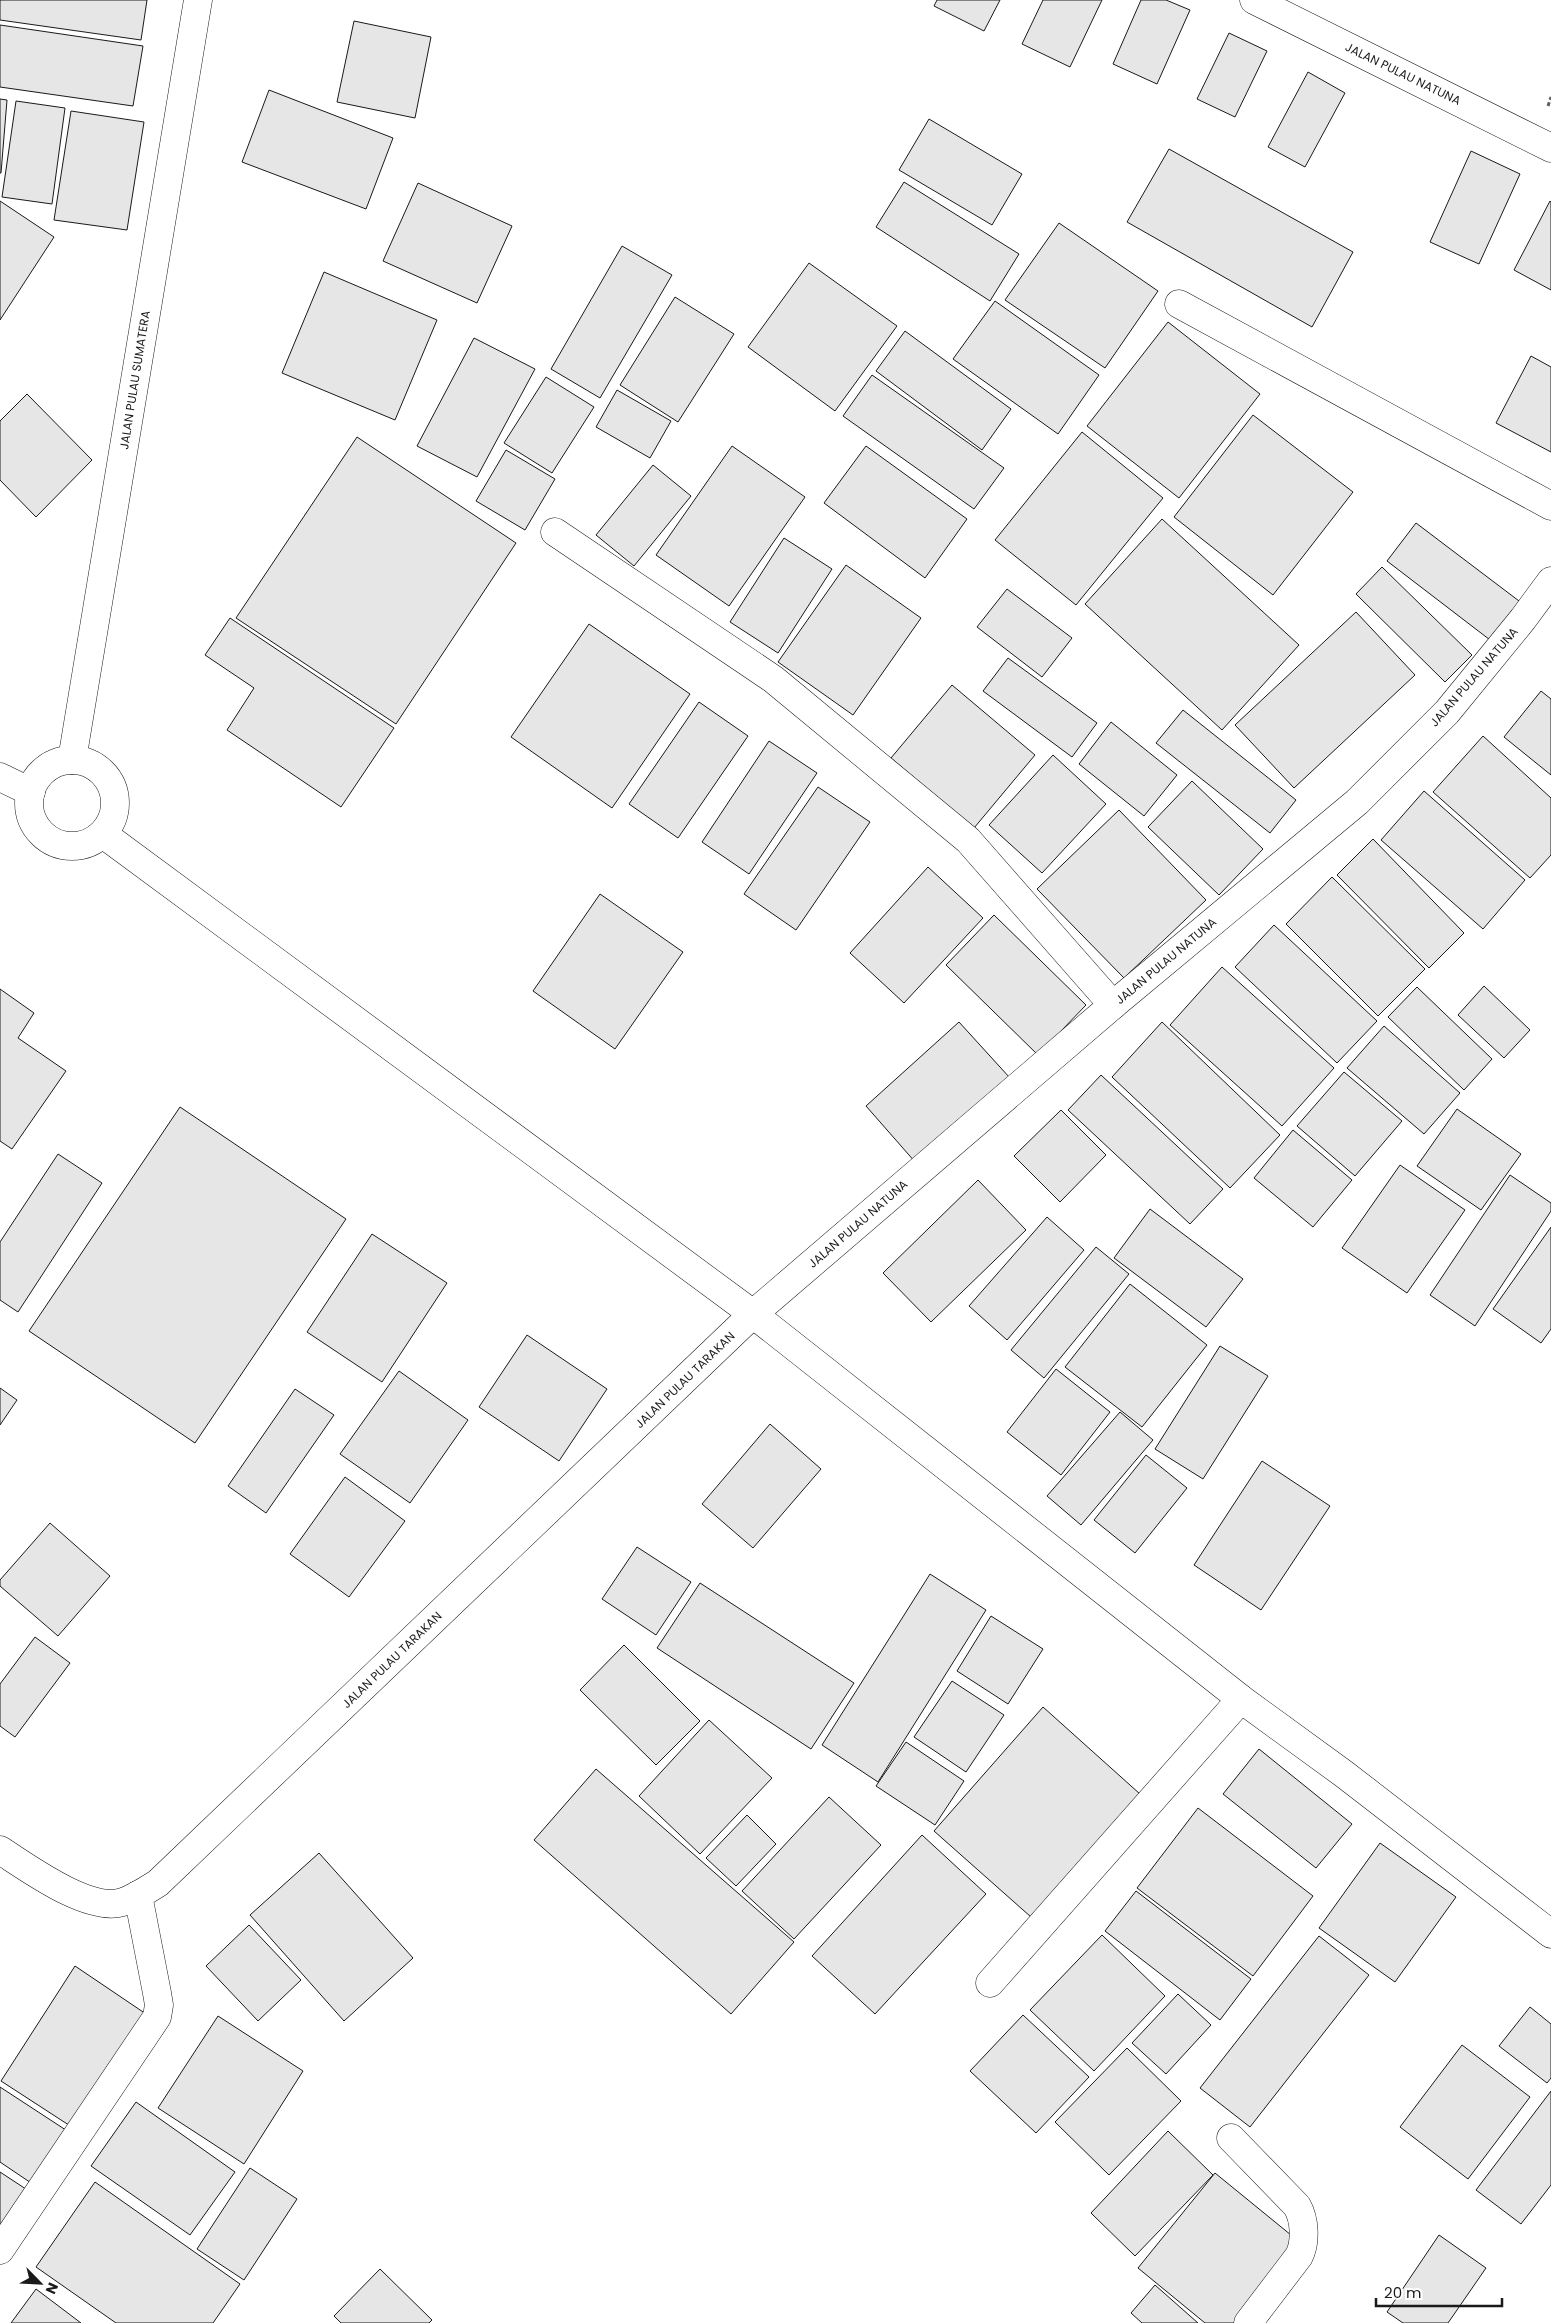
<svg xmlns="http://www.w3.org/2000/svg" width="1551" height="2323" viewBox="0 0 1551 2323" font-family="Poppins,sans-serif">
<rect width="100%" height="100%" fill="#fff"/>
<!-- building -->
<g fill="#e6e6e6" stroke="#1a1a1a">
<polygon points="0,0 147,0 141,40 0,20"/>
<polygon points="937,0 1000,0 984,31 934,6"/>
<polygon points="1043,0 1102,0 1070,67 1022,44"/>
<polygon points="1141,0 1166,0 1190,10 1157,84 1113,64"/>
<polygon points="354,21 431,37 415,118 337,102"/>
<polygon points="0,25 143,46 133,106 0,87"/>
<polygon points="1229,33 1267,51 1235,117 1197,99"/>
<polygon points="1308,72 1345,93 1305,167 1268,147"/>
<polygon points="269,90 393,138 366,209 242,162"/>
<polygon points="0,99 7,100 1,173 0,173"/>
<polygon points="16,101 65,108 52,204 2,197"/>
<polygon points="71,111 144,122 127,230 54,220"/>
<polygon points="929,119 1022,174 992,225 899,170"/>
<polygon points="1169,149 1353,252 1312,327 1127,222"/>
<polygon points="1471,151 1520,174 1479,264 1430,242"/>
<polygon points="904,182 1019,254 990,301 876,227"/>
<polygon points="418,183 512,226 477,303 383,261"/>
<polygon points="0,201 54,237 0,320"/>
<polygon points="1550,201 1551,202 1551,290 1514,270"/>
<polygon points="1059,223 1158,291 1105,368 1005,300"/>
<polygon points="622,246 672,275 600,398 551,369"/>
<polygon points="809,263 897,326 835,411 748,347"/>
<polygon points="324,272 437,320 395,420 282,373"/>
<polygon points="675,297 734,334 678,422 620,385"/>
<polygon points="995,301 1099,375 1058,434 953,359"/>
<polygon points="1168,322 1260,394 1179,498 1087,426"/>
<polygon points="905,331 1011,409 982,450 876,371"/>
<polygon points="474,338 535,369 477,477 417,446"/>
<polygon points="1531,356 1551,367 1551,452 1496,423"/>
<polygon points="872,375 1004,468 974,509 843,416"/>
<polygon points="546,377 594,407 552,473 504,443"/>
<polygon points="617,390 671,421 650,458 596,427"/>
<polygon points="27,394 92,460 36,517 0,480 0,421"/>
<polygon points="1253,415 1353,492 1273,595 1174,517"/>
<polygon points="1082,432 1163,498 1076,605 995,540"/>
<polygon points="357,437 516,543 396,724 236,618"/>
<polygon points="732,446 805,497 729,606 656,555"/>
<polygon points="866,446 967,519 925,578 824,503"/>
<polygon points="506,450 555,479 525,530 476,501"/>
<polygon points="653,465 691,496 634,566 596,535"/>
<polygon points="1162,519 1299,645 1222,730 1085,604"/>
<polygon points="1416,523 1523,604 1494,643 1387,561"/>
<polygon points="784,538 832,569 778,653 730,622"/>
<polygon points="846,565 921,618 853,715 778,662"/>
<polygon points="1382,567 1472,655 1445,682 1356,594"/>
<polygon points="1007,589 1072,638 1042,677 977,627"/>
<polygon points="1356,612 1415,675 1294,788 1235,725"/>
<polygon points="230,618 394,728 341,807 227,730 254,688 205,655"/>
<polygon points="589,624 690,694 612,808 511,737"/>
<polygon points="1008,658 1097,723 1072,757 983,691"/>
<polygon points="952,685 1035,755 974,828 891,758"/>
<polygon points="1541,691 1551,699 1551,775 1504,737"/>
<polygon points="699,702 748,736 678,838 629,804"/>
<polygon points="1183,710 1296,800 1270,833 1156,743"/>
<polygon points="1111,722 1177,775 1144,816 1079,764"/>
<polygon points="1483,736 1551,798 1551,855 1530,878 1433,792"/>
<polygon points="769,741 817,773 749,874 702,842"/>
<polygon points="1053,755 1106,804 1042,873 989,825"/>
<polygon points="1192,781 1263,849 1219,895 1148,827"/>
<polygon points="818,787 870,822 796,930 744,894"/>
<polygon points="1424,791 1525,880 1483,929 1381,840"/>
<polygon points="1119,810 1206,900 1124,978 1037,889"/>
<polygon points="1373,839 1464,933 1429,968 1337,875"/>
<polygon points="928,867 983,918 904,1003 850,953"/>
<polygon points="1332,877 1425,969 1378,1016 1286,924"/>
<polygon points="600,894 683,952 615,1049 533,991"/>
<polygon points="994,915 1086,1005 1038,1055 946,965"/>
<polygon points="1274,925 1377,1021 1337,1063 1235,967"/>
<polygon points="1222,967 1334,1068 1282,1126 1170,1025"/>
<polygon points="1484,986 1530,1030 1504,1058 1458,1015"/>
<polygon points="1417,987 1492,1059 1464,1090 1388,1017"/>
<polygon points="0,989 34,1013 18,1038 66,1071 12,1149 0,1141"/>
<polygon points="959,1022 1010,1078 916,1163 866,1106"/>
<polygon points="1162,1022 1280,1135 1230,1188 1112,1077"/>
<polygon points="1384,1026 1460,1093 1424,1134 1347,1068"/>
<polygon points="1344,1072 1402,1121 1355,1176 1297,1126"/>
<polygon points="1101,1075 1223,1189 1190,1224 1068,1110"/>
<polygon points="180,1107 346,1219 195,1443 29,1331"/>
<polygon points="1457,1109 1521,1154 1481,1210 1417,1166"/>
<polygon points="1061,1110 1106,1155 1060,1202 1014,1156"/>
<polygon points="1293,1130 1352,1180 1313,1227 1254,1178"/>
<polygon points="58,1154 102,1183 18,1312 0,1300 0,1242"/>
<polygon points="1400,1165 1465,1210 1407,1293 1342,1248"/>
<polygon points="1510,1175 1551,1203 1551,1211 1475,1326 1430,1295"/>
<polygon points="978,1180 1026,1230 931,1322 883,1273"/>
<polygon points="1150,1209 1243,1279 1206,1327 1114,1258"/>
<polygon points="1047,1217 1084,1250 1007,1340 969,1306"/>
<polygon points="1551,1227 1551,1329 1541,1343 1493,1309"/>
<polygon points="372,1234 447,1283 382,1382 307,1332"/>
<polygon points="1096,1247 1129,1274 1044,1378 1011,1350"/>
<polygon points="1130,1284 1207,1345 1142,1427 1065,1367"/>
<polygon points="527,1335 607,1389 559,1461 479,1407"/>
<polygon points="1220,1346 1268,1376 1203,1479 1155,1449"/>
<polygon points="1056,1369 1110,1412 1061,1475 1007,1432"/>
<polygon points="399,1371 468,1420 410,1503 340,1454"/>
<polygon points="0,1388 17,1400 0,1425"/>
<polygon points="295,1389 334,1415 266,1513 228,1486"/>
<polygon points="1120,1412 1153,1440 1081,1525 1047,1496"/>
<polygon points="770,1424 821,1469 753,1548 702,1504"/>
<polygon points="1146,1455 1187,1488 1135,1553 1094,1520"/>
<polygon points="1262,1461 1330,1506 1261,1610 1194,1565"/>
<polygon points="345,1477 405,1521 349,1597 290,1554"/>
<polygon points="50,1523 110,1576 58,1636 0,1586 0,1580"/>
<polygon points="637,1547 691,1582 656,1635 602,1599"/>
<polygon points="930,1574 986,1610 878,1782 822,1745"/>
<polygon points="700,1583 854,1683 811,1749 657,1648"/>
<polygon points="991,1616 1043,1649 1008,1704 957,1671"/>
<polygon points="35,1637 70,1663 15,1737 0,1726 0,1684"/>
<polygon points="624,1645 700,1721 656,1765 580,1690"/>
<polygon points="952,1681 1004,1715 966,1772 914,1737"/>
<polygon points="1043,1707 1140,1794 1031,1917 934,1831"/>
<polygon points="709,1720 772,1778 700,1854 639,1796"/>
<polygon points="906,1742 964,1781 935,1825 876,1786"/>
<polygon points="1259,1749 1352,1824 1316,1868 1223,1794"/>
<polygon points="596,1769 794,1942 731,2014 534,1840"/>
<polygon points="829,1797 881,1845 794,1939 742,1891"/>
<polygon points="1198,1808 1313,1896 1253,1976 1137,1888"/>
<polygon points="747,1815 776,1844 736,1886 706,1858"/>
<polygon points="922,1835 986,1894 875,2014 812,1956"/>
<polygon points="1380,1843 1456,1897 1395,1982 1319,1928"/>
<polygon points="319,1853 413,1958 344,2021 250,1915"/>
<polygon points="1136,1891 1251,1979 1220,2020 1105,1931"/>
<polygon points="249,1925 301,1980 258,2021 206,1966"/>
<polygon points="1102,1935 1165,1996 1094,2071 1030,2010"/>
<polygon points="1319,1936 1369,1975 1250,2127 1200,2088"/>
<polygon points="75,1966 152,2018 78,2131 1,2081"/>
<polygon points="1178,1994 1211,2025 1166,2074 1132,2043"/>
<polygon points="1530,2007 1551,2024 1551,2078 1547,2083 1499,2046"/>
<polygon points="1023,2015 1089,2077 1036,2133 970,2071"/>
<polygon points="218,2016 303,2071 244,2164 158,2108"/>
<polygon points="1462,2045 1530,2097 1468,2179 1400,2127"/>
<polygon points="1127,2048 1181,2101 1109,2175 1055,2122"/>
<polygon points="0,2087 75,2136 40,2189 0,2162"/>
<polygon points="1551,2091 1551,2185 1521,2224 1476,2190"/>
<polygon points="136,2102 235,2172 190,2235 91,2166"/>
<polygon points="1168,2131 1213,2175 1135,2256 1091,2213"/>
<polygon points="250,2168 297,2199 244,2280 197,2249"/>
<polygon points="0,2172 35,2195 0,2247"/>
<polygon points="1215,2173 1302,2244 1238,2323 1205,2323 1138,2268"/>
<polygon points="95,2182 240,2284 213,2323 116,2323 36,2267"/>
<polygon points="1439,2235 1486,2268 1448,2323 1403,2323 1387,2312"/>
<polygon points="380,2269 432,2320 429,2323 341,2323 334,2316"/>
<polygon points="1155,2285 1198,2323 1142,2323 1131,2313"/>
<polygon points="36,2289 81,2323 11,2323"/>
</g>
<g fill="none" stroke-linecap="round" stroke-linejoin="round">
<defs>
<g id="street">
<polyline points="1254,0 1551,148"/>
<polyline points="1179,304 1551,506"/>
<polyline points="555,532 773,679 968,840 1113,1005"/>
<polyline points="0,777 31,792"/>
<path d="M0,1850C28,1868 89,1913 123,1902C135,1898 147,1890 158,1883L753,1314L1113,1005L1357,802L1447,712L1523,619L1551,581"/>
<polyline points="990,1983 1241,1699"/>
<path d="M1231,2138L1297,2206C1305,2220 1306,2242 1299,2256L1248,2323"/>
<polyline points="0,2250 157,2017 159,2005 157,1993 138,1895"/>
</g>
<g id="highway">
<polyline points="72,760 198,0"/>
<circle cx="72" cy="803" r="43"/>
<polyline points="103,834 753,1314 1241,1699 1344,1774 1551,1934"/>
</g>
</defs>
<!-- street casing -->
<use href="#street" stroke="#1a1a1a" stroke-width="29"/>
<!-- highway casing -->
<use href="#highway" stroke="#1a1a1a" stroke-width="29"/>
<!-- path -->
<polyline stroke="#5f5f5f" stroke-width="3" stroke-dasharray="4 2.5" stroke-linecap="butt" points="1548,106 1551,97"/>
<!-- street -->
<use href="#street" stroke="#fff" stroke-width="28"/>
<!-- highway -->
<use href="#highway" stroke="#fff" stroke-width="28"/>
</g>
<g text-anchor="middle" stroke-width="4" stroke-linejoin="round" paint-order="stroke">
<!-- street labels -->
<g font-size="12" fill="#1a1a1a" stroke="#fff">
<text transform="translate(1403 74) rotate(26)" y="4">JALAN PULAU NATUNA</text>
<text transform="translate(135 380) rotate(-81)" y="4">JALAN PULAU SUMATERA</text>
<text transform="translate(1474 677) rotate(-49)" y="4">JALAN PULAU NATUNA</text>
<text transform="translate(1166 961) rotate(-40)" y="4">JALAN PULAU NATUNA</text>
<text transform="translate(858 1224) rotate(-41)" y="4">JALAN PULAU NATUNA</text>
<text transform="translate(685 1380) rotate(-44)" y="4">JALAN PULAU TARAKAN</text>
<text transform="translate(392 1660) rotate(-44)" y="4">JALAN PULAU TARAKAN</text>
</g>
</g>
<!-- north arrow -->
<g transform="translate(40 2283) rotate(114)" stroke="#ffffff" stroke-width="4" paint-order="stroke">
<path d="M0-4L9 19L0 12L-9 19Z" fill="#1a1a1a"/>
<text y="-8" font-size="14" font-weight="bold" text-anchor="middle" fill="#1a1a1a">N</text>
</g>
<!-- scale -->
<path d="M1376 2298v8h126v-8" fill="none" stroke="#1a1a1a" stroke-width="2.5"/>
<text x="1384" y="2298" font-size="15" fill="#1a1a1a" stroke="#ffffff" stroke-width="4" paint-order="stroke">20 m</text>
</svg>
